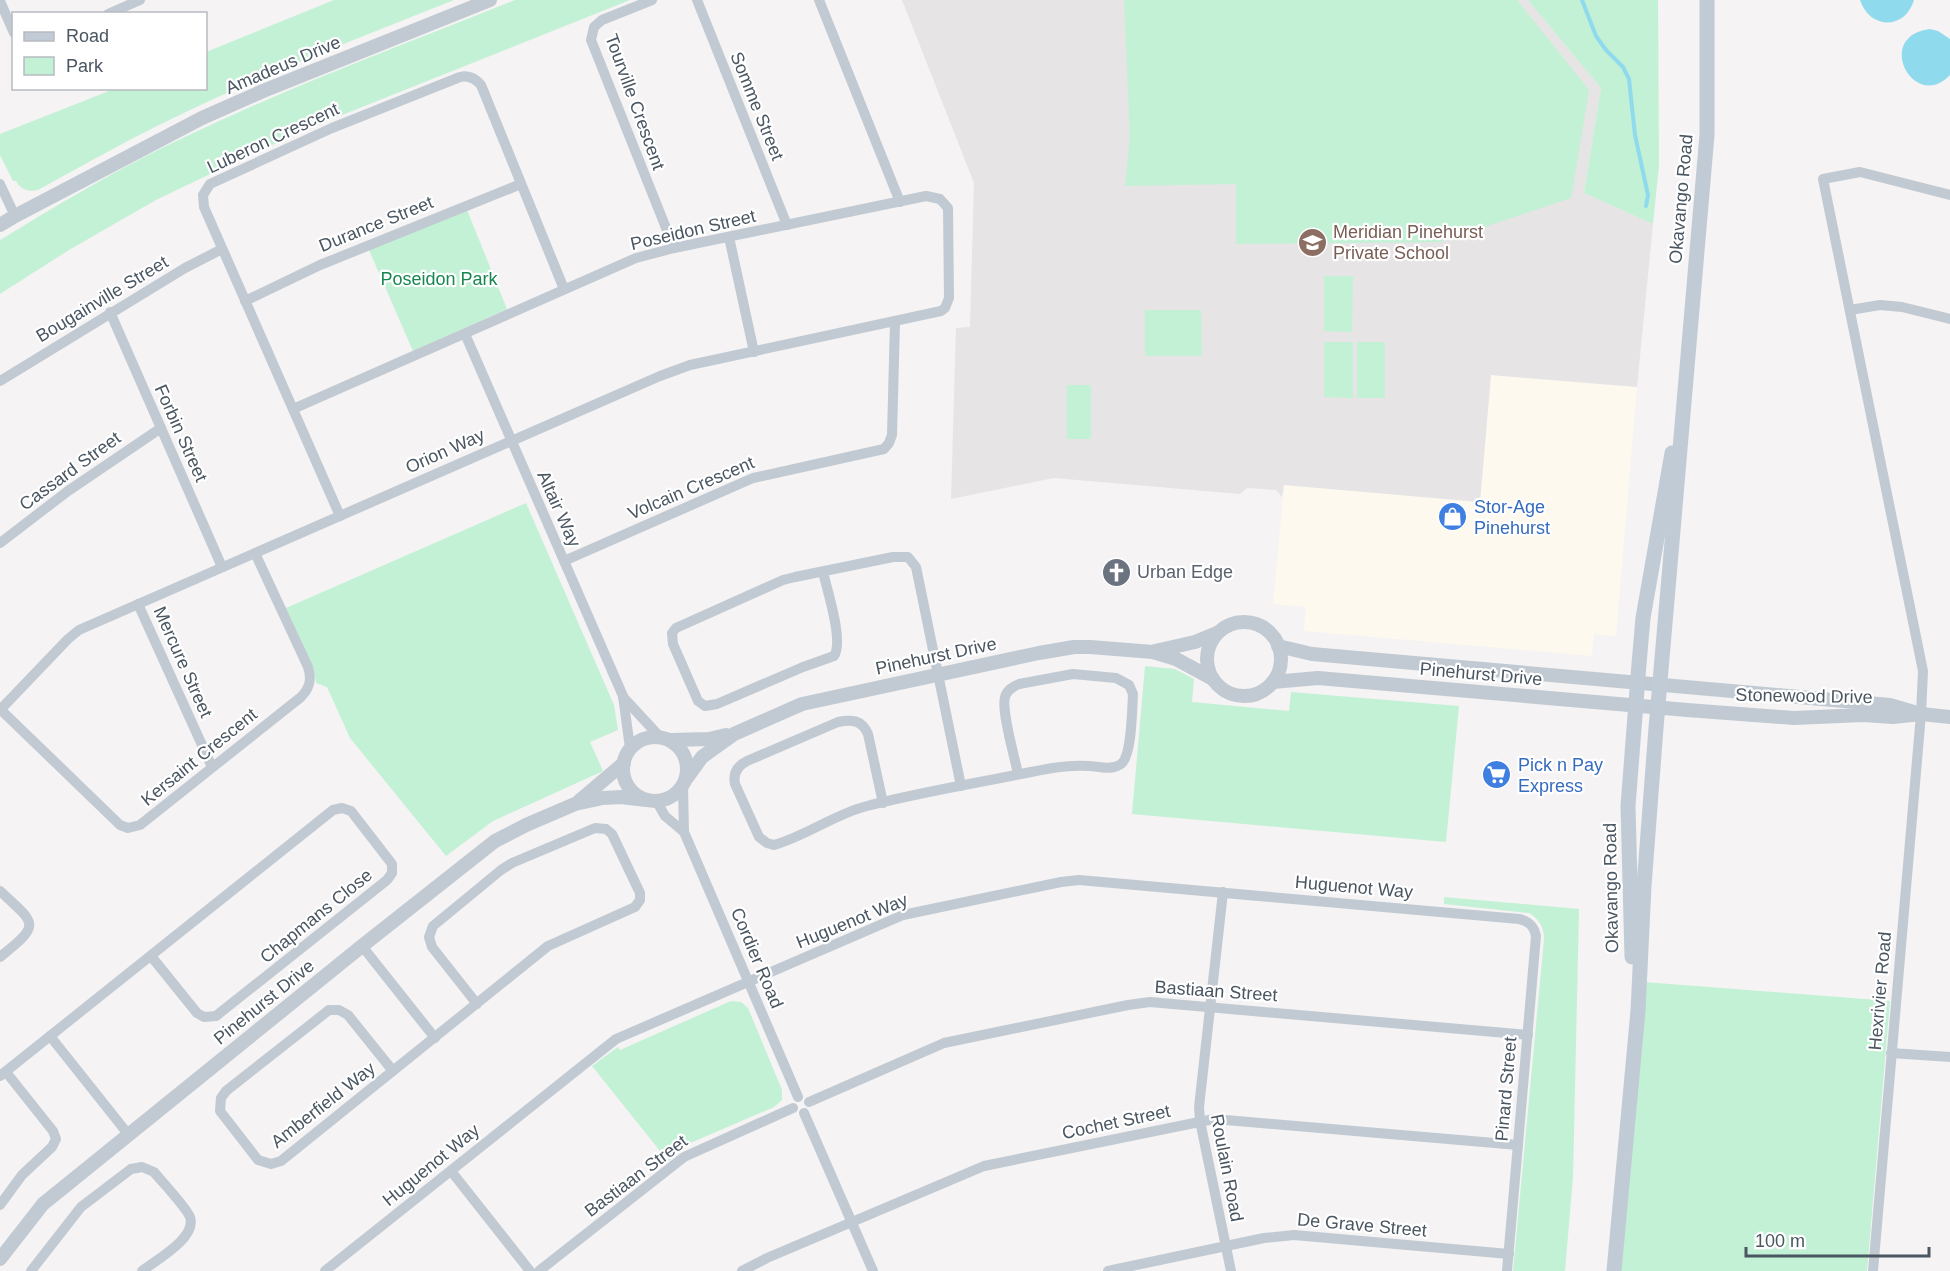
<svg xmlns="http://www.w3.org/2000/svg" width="1950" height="1271" viewBox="0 0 1950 1271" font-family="Arial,sans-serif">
<rect width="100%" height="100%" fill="#f5f3f3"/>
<!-- commercial -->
<polygon fill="#fdf9ef" points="1491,375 1637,387 1616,636 1594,634 1592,656 1304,631 1306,607 1273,604 1284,485 1480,502"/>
<!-- education -->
<polygon fill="#e6e4e5" points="902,0 1528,0 1601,88 1584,193 1653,224 1637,387 1491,375 1480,502 1284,485 1282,497 1276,490 1263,489 1247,488 1240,494 1054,478 951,499 956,328 970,327 974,183"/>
<!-- green -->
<g fill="#c3f1d5">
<path d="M334,0H454C364,36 274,70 188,111C136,135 87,163 38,190C28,192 21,190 16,181H13L0,155V134L114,89L206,88V52Z"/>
<path d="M515,0H630L332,119L258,151L156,200L69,250L0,294V240C61,203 122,166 187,136C294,85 405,44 515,0Z"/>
<polygon points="1124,0 1517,0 1589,90 1571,198 1440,242 1236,244 1236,184 1125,186 1130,138"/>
<polygon points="1528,0 1658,0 1659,165 1653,224 1584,193 1601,88"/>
<polygon points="467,210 507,309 413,351 369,250"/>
<polygon points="1324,276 1353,276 1352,332 1324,331"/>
<polygon points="1145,310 1201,310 1202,356 1145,356"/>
<polygon points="1324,342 1353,342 1353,398 1324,397"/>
<rect x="1357" y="342" width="28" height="56"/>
<rect x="1067" y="385" width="24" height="54"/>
<polygon points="526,503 614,705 618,730 590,742 603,771 493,821 446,856 350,738 327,687 316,683 314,669 286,608"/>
<polygon points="1145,666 1175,669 1194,679 1192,702 1289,711 1291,692 1459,706 1446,842 1132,814"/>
<path d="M1444,897L1579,909L1573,1177L1565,1271H1513L1544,939C1544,927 1539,919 1529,913L1444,904Z"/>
<polygon points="1644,982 1890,1001 1867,1271 1621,1271"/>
<polygon points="731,1001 741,1002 748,1008 782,1090 782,1100 774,1107 688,1144 672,1153 674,1157 668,1161 592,1066 618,1047 620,1050"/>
</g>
<!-- water -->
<g fill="#90daee">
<path d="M1860,0H1914C1905,30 1870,30 1860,0Z"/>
<path d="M1930,29L1938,31L1950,39V75C1914,113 1873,36 1930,29Z"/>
</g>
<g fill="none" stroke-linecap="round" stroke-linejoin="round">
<!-- stream -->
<polyline stroke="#90daee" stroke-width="4" points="1582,0 1596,36 1606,50 1623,67 1629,79 1635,135 1648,195 1646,206"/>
<!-- minor -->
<g stroke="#c1cad2" stroke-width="10">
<polyline points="652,0 602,20 594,27 591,40 674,248"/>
<polyline points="697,0 787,225"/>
<polyline points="819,0 900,202"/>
<polyline points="0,1 14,33"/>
<polyline points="108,14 140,0"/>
<polyline points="0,184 15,216"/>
<polyline points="729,237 754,352"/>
<polyline points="245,301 320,265 521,184"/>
<polyline points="1850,310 1880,305 1902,307 1950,319"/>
<polyline points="110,312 222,567"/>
<polyline points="465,334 623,696 630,748"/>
<polyline points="0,381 185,268 222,249"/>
<path d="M340,516L204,207L203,195L210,184L332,128L460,77C468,75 475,78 481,85L564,289"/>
<polyline points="0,543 68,491 161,428"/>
<polyline points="564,561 753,478 884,449 889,443 892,435 895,322"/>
<path d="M823,572C827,590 844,641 834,656L803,667L717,704L705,706L698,701L673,644L672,633L676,628L783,580L795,577L893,557H908L916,567L961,786"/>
<polyline points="138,604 212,767"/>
<polyline points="623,697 660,737"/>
<path d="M0,709L120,825L128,828L140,825L301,697C310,688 312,679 308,667L255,553"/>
<polyline points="1,709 68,639 79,630 660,376 690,365 941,311 945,308 949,298 948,208 940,199 926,196 674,248 636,258 293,409"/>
<polyline points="683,787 684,832 798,1097"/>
<polyline points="657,802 665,816 684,832"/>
<path d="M883,803L868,734C862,720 852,719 838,722L747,761C737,766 733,774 735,784L759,837L767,843L774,845C806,836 835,814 867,806C921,792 977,783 1031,772C1055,767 1075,764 1099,767C1106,768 1114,769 1121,764C1132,756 1132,709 1133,694L1129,685L1116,678L1073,674L1019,684C1012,687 1007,690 1005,697C1001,711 1015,758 1018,774"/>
<path d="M0,891C37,925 41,924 0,957"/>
<polyline points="1223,892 1199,1107 1200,1121 1231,1271"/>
<polyline points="362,946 435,1038"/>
<polyline points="50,1036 128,1134"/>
<polyline points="1891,1053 1950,1057"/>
<polyline points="393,1071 348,1015 339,1010 329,1010 226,1091 221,1098 220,1111 258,1160 271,1164 281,1161 548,946 635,907 640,900 640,893 612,834 606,829 595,828 512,863 501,870 433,926 429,937 432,947 477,1004"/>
<polyline points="0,1076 333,810 342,808 351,811 392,864 392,873 387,880 216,1016 204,1017 197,1013 151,956"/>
<polyline points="809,1102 944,1043 1128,1005 1150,1002 1528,1035"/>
<polyline points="804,1113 873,1271"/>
<polyline points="451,1171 530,1271"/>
<polyline points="0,1205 22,1175 52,1147 56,1139 53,1131 6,1072"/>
<path d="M31,1271L81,1207L131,1169L142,1167L154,1172C163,1183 185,1206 190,1217C197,1238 156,1260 142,1271"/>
<path d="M325,1271L616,1039L903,915L1061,882L1079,880L1519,919C1529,921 1534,926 1536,936L1507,1271"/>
<polyline points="539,1271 684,1157 793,1108"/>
<polyline points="742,1271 767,1258 984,1166 1214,1119 1518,1145"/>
<polyline points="1108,1271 1264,1238 1294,1235 1509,1254"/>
<polyline points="1873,1271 1921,714 1923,671 1823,179 1860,172 1950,195"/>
</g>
<!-- tertiary -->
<g stroke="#c1cad2" stroke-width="14">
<polyline points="0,225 15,216 202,118 263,91 490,0"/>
<circle cx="1244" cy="659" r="37"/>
<polyline points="1278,646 1312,654 1890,705 1914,712"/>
<polyline points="1155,651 1195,642 1217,633"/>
<polyline points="1273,682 1318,678 1687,710 1794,718 1863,715 1893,717 1921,714 1950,717"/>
<circle cx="655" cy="769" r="32"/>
<polyline points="671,740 709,739 726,735"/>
<polyline points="687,778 702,757 734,734 802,704 1039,653 1074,647 1090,647 1153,652 1176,659 1213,679"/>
<polyline points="579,801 624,763"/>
<polyline points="0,1259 43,1204 362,946 495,841 526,825 575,804 603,798 621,797 646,800"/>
</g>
<!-- secondary -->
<g stroke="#c1cbd6" stroke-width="15">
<polyline points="1632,957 1628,806 1639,664 1643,618 1672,453"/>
<polyline points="1614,1271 1638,1011 1644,886 1656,728 1707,135 1707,0"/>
</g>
</g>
<!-- icons -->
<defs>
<symbol id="school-disc" viewBox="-11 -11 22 22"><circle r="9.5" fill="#8d6e63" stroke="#fff"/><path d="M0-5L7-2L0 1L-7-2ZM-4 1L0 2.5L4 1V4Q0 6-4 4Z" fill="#fff"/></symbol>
<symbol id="shop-disc" viewBox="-11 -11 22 22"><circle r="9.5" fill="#3f7fe0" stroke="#fff"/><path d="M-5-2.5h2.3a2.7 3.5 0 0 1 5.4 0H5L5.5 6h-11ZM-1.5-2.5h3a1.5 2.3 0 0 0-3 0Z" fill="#fff"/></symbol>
<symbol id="church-disc" viewBox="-11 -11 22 22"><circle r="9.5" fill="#6b7280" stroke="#fff"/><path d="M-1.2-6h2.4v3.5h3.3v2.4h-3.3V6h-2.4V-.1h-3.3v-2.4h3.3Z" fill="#fff"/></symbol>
<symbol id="supermarket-disc" viewBox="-11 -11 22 22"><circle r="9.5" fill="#3f7fe0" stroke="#fff"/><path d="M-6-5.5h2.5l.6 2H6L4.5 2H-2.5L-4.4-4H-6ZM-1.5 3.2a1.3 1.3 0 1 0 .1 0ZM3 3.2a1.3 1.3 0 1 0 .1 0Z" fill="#fff"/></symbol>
</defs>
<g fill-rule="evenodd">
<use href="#school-disc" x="1296" y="226" width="33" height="33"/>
<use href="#shop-disc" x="1436" y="500" width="33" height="33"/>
<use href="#church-disc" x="1100" y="556" width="33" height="33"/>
<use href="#supermarket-disc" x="1480" y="758" width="33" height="33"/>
</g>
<g text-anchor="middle" stroke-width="4.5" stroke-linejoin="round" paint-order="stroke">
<!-- street labels -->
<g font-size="18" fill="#4a5661" stroke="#fff">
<text transform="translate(283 65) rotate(-23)" y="6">Amadeus Drive</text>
<text transform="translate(635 102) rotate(70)" y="6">Tourville Crescent</text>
<text transform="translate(757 106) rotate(68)" y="6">Somme Street</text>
<text transform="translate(273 138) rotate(-25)" y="6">Luberon Crescent</text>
<text transform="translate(1681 199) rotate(-85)" y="6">Okavango Road</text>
<text transform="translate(376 224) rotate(-22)" y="6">Durance Street</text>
<text transform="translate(693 230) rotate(-13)" y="6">Poseidon Street</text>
<text transform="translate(102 299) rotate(-31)" y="6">Bougainville Street</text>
<text transform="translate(181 433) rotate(66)" y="6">Forbin Street</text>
<text transform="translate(445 451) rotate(-24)" y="6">Orion Way</text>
<text transform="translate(70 471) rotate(-36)" y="6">Cassard Street</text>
<text transform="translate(691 488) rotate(-23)" y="6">Volcain Crescent</text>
<text transform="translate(559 509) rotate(66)" y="6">Altair Way</text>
<text transform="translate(936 656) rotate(-12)" y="6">Pinehurst Drive</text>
<text transform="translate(183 662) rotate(66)" y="6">Mercure Street</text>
<text transform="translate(1481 674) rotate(5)" y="6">Pinehurst Drive</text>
<text transform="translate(1804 696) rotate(1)" y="6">Stonewood Drive</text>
<text transform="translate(199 757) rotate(-39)" y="6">Kersaint Crescent</text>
<text transform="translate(1354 887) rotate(5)" y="6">Huguenot Way</text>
<text transform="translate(1611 888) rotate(-91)" y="6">Okavango Road</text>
<text transform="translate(316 916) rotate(-39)" y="6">Chapmans Close</text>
<text transform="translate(852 921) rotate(-22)" y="6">Huguenot Way</text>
<text transform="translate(757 958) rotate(67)" y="6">Cordier Road</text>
<text transform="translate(1216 991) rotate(4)" y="6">Bastiaan Street</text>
<text transform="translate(1880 991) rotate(-85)" y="6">Hexrivier Road</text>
<text transform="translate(264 1002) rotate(-39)" y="6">Pinehurst Drive</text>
<text transform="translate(1506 1089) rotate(-85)" y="6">Pinard Street</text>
<text transform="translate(323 1105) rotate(-38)" y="6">Amberfield Way</text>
<text transform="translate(1116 1122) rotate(-12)" y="6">Cochet Street</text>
<text transform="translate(431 1165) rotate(-39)" y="6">Huguenot Way</text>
<text transform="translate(1227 1168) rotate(79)" y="6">Roulain Road</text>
<text transform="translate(636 1176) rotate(-37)" y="6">Bastiaan Street</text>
<text transform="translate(1362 1225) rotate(5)" y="6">De Grave Street</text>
</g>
<!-- education labels -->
<g font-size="18" fill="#785e54" stroke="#fff" text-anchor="start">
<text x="1333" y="238">Meridian Pinehurst<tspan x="1333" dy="21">Private School</tspan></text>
</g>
<!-- park labels -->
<g font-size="18" fill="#17864f" stroke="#fff">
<text x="439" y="285">Poseidon Park</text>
</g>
<!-- shop labels -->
<g font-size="18" fill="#366cbe" stroke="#fff" text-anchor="start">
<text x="1474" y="513">Stor-Age<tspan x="1474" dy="21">Pinehurst</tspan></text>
<text x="1518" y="771">Pick n Pay<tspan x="1518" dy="21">Express</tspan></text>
</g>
<!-- worship labels -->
<g font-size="18" fill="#5b616d" stroke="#fff" text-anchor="start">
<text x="1137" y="578">Urban Edge</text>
</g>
</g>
<!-- legend -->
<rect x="12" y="12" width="195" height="78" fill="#ffffff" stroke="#b7bbc0" stroke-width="1.5"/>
<rect x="24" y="32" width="30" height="9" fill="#c1cbd6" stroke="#b7bbc0" stroke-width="1.5"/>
<text x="66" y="42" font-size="18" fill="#4a5661">Road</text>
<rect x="24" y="57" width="30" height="18" fill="#c3f1d5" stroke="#b7bbc0" stroke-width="1.5"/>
<text x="66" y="72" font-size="18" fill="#4a5661">Park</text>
<!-- scale -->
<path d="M1746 1247v9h183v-9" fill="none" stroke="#4a5661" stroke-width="3"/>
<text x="1755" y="1247" font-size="18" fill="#4a5661" stroke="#ffffff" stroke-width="4.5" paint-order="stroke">100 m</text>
</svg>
